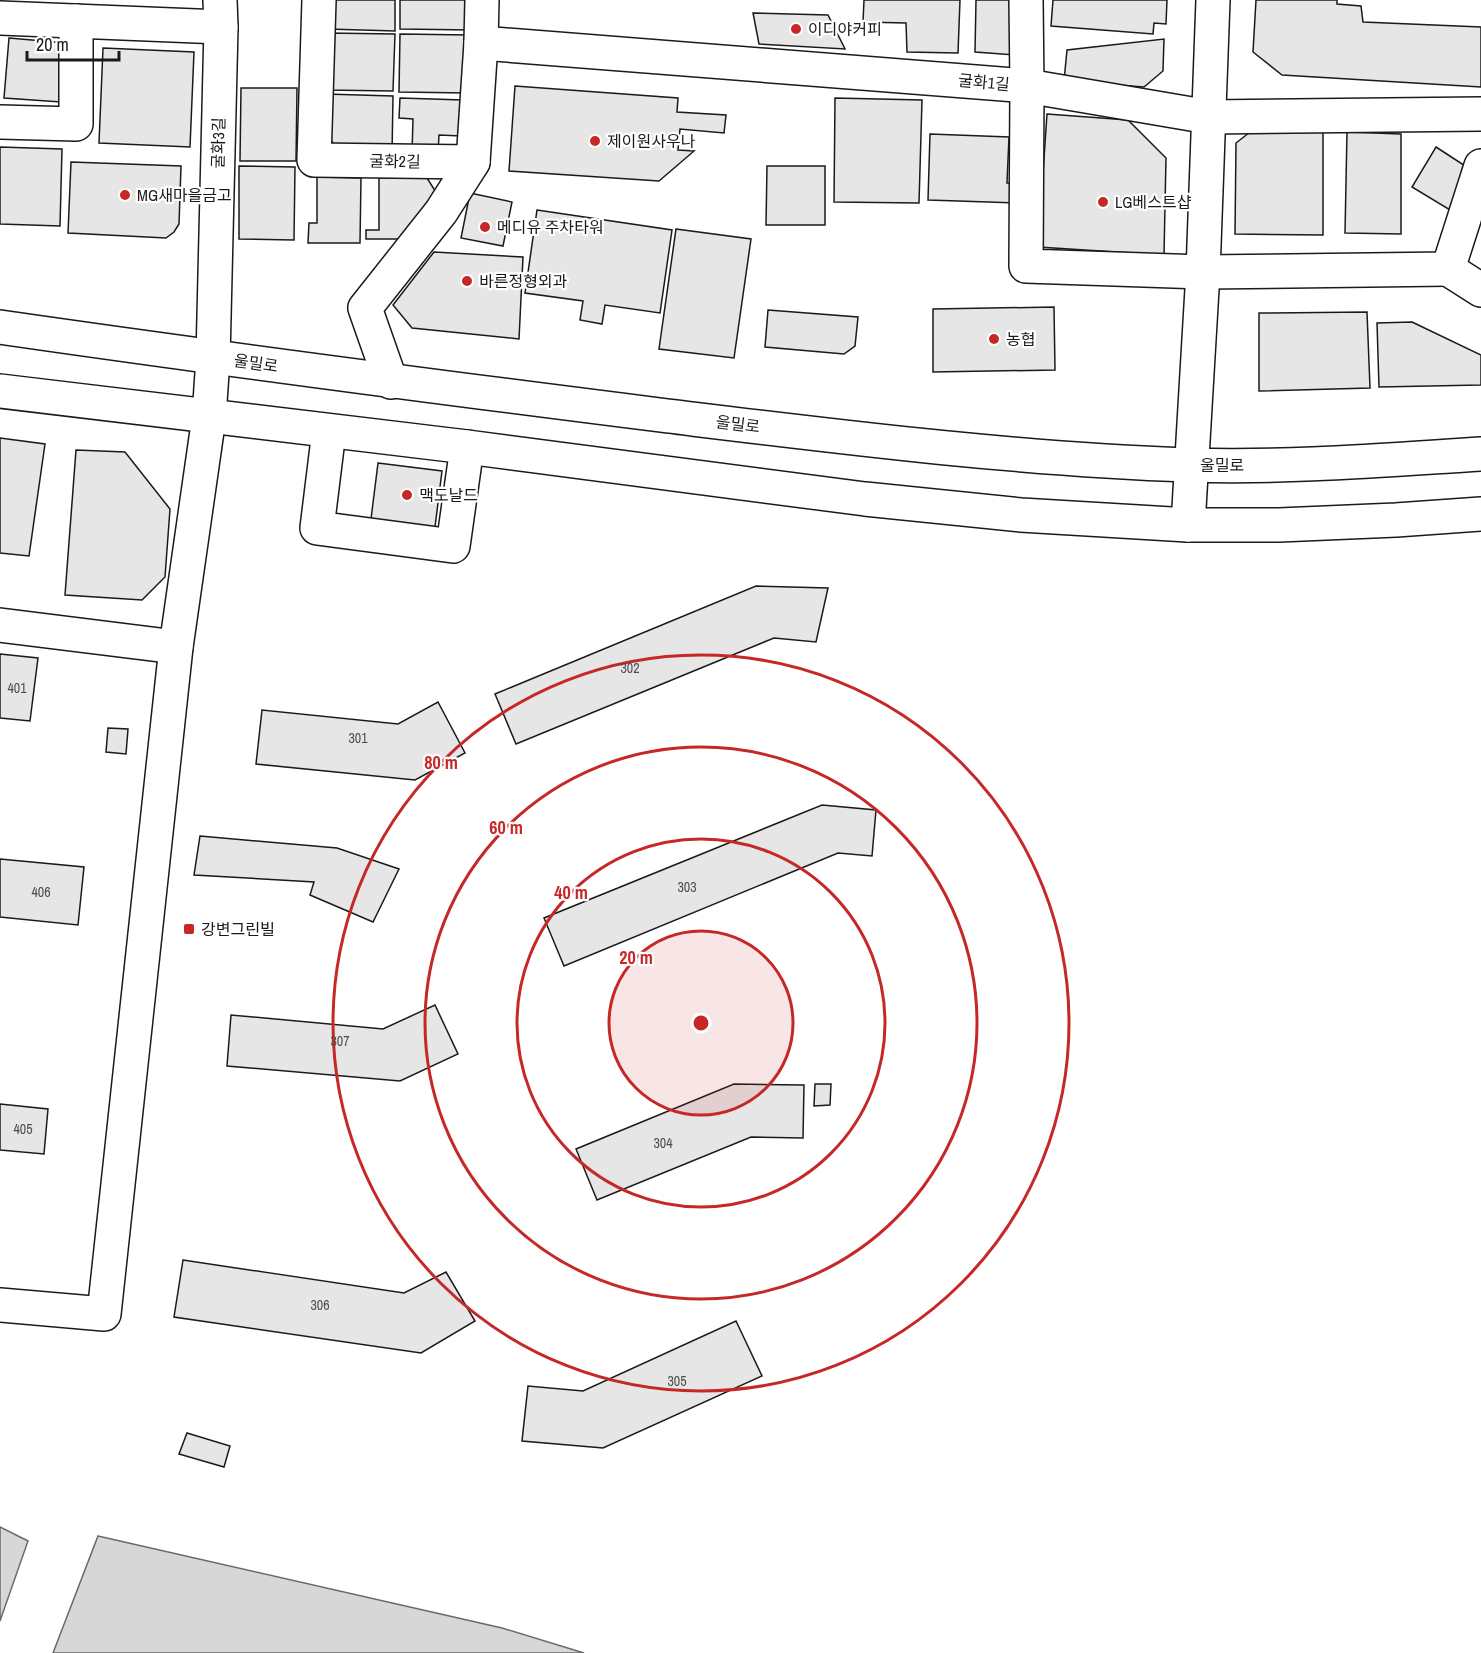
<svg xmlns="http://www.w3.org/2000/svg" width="1481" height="1653" viewBox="0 0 1481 1653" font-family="'Archivo Narrow','Noto Sans KR',sans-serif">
<rect width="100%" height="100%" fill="#fff"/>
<!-- water -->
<g fill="#d7d7d7" stroke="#6a6a6a" stroke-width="1.5">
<polygon points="0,1527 28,1541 0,1621"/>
<polygon points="98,1536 502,1628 584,1653 53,1653"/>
</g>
<!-- building -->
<g fill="#e6e6e6" stroke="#1a1a1a" stroke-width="1.5">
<polygon points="327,0 395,0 395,31 327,29"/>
<polygon points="400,0 473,0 472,30 400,29"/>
<polygon points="864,0 960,0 958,53 907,52 906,23 863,22"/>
<polygon points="976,0 1016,0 1015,55 975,52"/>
<polygon points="1053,0 1167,0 1166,24 1154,23 1153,34 1051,26"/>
<polygon points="1256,0 1337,0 1337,4 1361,6 1363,22 1481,27 1481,87 1282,75 1253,52"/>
<polygon points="753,13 828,15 845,49 759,44"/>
<polygon points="327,33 395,34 393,91 326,90"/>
<polygon points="400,34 469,35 467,93 399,92"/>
<polygon points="9,38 66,43 61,102 4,98"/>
<polygon points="1164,39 1163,71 1144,87 1064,81 1067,50"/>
<polygon points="103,48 194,52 190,147 99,143"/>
<polygon points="515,86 678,98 677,112 726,115 724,133 680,129 678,150 694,151 659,181 509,171"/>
<polygon points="241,88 297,88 296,161 240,161"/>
<polygon points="325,94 393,96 392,155 345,154 324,134"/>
<polygon points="400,98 463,100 461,136 439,135 438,154 412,153 413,119 399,118"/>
<polygon points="835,98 922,100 919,203 834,202"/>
<polygon points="1047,114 1128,120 1166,158 1164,255 1038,247"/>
<polygon points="1259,125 1323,129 1323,235 1235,234 1236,143"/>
<polygon points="1347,132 1401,134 1401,234 1345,233"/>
<polygon points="930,134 1009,137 1007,183 1019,183 1019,203 928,200"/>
<polygon points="0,147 62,149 60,226 0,224"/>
<polygon points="1436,147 1473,171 1450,210 1412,187"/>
<polygon points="71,162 181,166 179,224 174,232 166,238 68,233"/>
<polygon points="239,166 295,167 294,240 239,239"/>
<polygon points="767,166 825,166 825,225 766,225"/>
<polygon points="317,177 361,178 360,243 308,243 309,223 317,223"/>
<polygon points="379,178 427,178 439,197 405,239 366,239 366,230 379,230"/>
<polygon points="470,193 512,202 503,246 461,238"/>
<polygon points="537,210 672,230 660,313 605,305 602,324 580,320 583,301 525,293"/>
<polygon points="676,229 751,239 734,358 659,349"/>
<polygon points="434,252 523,257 519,339 412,328 393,305"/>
<polygon points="1054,307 1055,370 933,372 933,309"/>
<polygon points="768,310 858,317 855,346 844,354 765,347"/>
<polygon points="1367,312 1370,388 1259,391 1259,313"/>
<polygon points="1412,322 1481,355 1481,385 1379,387 1377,323"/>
<polygon points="0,438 45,444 29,556 0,553"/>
<polygon points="76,450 125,452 170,509 165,577 142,600 65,595"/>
<polygon points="378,463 442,471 435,527 371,519"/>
<polygon points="756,586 828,588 816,642 774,638 516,744 495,694"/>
<polygon points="0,654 38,658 30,721 0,718"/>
<polygon points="438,702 465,753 415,780 256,764 262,710 398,724"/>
<polygon points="108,728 128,729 126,754 106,752"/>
<polygon points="822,805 876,810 872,856 838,853 564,966 544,918"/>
<polygon points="200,836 337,848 399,869 373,922 310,895 314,882 194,875"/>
<polygon points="0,859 84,867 78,925 0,917"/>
<polygon points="435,1005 458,1054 400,1081 227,1066 231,1015 383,1029"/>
<polygon points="734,1084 804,1085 803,1138 751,1137 597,1200 576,1149"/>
<polygon points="815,1084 831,1084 830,1105 814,1106"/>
<polygon points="0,1104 48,1109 44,1154 0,1150"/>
<polygon points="183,1260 404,1293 446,1272 475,1321 421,1353 174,1317"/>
<polygon points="736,1321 762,1376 603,1448 522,1441 528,1386 583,1391"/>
<polygon points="187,1433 230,1446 224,1467 179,1454"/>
</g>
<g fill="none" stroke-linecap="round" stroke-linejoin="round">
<defs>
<g id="minor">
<polyline points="319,0 314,160 473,162"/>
<polyline points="1026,0 1027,86 1026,266 1203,272 1448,269 1481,166"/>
<polyline points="0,18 221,27"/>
<polyline points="481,43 1027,86 1209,117 1481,114"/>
<polyline points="0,122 76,124 76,21"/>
<polyline points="1448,269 1481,290"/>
<polyline points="391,382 365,308 441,212 473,162 481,43 482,0"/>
<polyline points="329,431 317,528 453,546 467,447"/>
<polyline points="1188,525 1203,272 1213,0"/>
<polyline points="0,625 176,647"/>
<polyline points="0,1305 104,1314 176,647 209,417 213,358 221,27 220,0"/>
</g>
<g id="major">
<path d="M0,327C222,359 445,388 668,416C841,437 1015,459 1189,465C1287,468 1384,460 1481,454"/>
<polyline points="0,391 467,447 865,499 1021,515 1188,525 1279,525 1396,520 1481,514"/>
</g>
</defs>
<!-- minor casing -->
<use href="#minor" stroke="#1a1a1a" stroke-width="36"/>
<!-- major casing -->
<use href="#major" stroke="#1a1a1a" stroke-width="36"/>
<!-- minor -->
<use href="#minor" stroke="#fff" stroke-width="33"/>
<!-- major -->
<use href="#major" stroke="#fff" stroke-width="33"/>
</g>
<!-- distance rings -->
<circle cx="701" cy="1023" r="92" fill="#c62828" fill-opacity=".12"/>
<g fill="none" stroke="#c62828" stroke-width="3">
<circle cx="701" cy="1023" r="92"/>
<circle cx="701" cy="1023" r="184"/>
<circle cx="701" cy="1023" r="276"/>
<circle cx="701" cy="1023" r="368"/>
</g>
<!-- markers -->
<g fill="#c62828" stroke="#fff" stroke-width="2">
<circle cx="796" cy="29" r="6"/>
<circle cx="595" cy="141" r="6"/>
<circle cx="125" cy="195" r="6"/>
<circle cx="1103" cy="202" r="6"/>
<circle cx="485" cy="227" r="6"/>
<circle cx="467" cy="281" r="6"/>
<circle cx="994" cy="339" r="6"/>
<circle cx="407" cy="495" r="6"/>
<rect x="183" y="923" width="12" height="12" rx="3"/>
</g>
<g text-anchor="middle" stroke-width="4.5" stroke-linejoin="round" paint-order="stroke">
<!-- number labels -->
<g font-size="14" fill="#4d4d4d">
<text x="630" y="673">302</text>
<text x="17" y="693">401</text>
<text x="358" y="743">301</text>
<text x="687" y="892">303</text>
<text x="41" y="897">406</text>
<text x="340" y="1046">307</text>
<text x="23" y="1134">405</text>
<text x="663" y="1148">304</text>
<text x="320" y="1310">306</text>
<text x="677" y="1386">305</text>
</g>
<!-- poi labels -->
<g font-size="16" fill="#1a1a1a" stroke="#fff" text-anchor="start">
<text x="808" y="35">이디야커피</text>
<text x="607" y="147">제이원사우나</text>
<text x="137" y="201">MG새마을금고</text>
<text x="1115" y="208">LG베스트샵</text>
<text x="497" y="233">메디유 주차타워</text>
<text x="479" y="287">바른정형외과</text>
<text x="1006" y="345">농협</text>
<text x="419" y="501">맥도날드</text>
<text x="201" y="935">강변그린빌</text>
</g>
<!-- street labels -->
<g font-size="16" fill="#1a1a1a" stroke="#fff">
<text transform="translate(984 82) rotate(5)" y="6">굴화1길</text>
<text transform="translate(218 143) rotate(-89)" y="6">굴화3길</text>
<text transform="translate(395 161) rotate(1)" y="6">굴화2길</text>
<text transform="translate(256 363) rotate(8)" y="6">울밀로</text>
<text transform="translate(738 424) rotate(7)" y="6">울밀로</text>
<text x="1222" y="471">울밀로</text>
</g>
</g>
<circle cx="701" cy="1023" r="9" fill="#c62828" stroke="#fff" stroke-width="3"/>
<g font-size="18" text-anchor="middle" font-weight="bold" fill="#c62828" stroke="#fff" stroke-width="4.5" stroke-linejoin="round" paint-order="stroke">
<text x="441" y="769">80 m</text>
<text x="506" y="834">60 m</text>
<text x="571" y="899">40 m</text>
<text x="636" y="964">20 m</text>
</g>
<!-- scale -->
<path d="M27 51v9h92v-9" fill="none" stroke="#1a1a1a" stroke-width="3"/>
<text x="36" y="51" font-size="18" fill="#1a1a1a" stroke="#ffffff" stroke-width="4.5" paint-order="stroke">20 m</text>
</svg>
